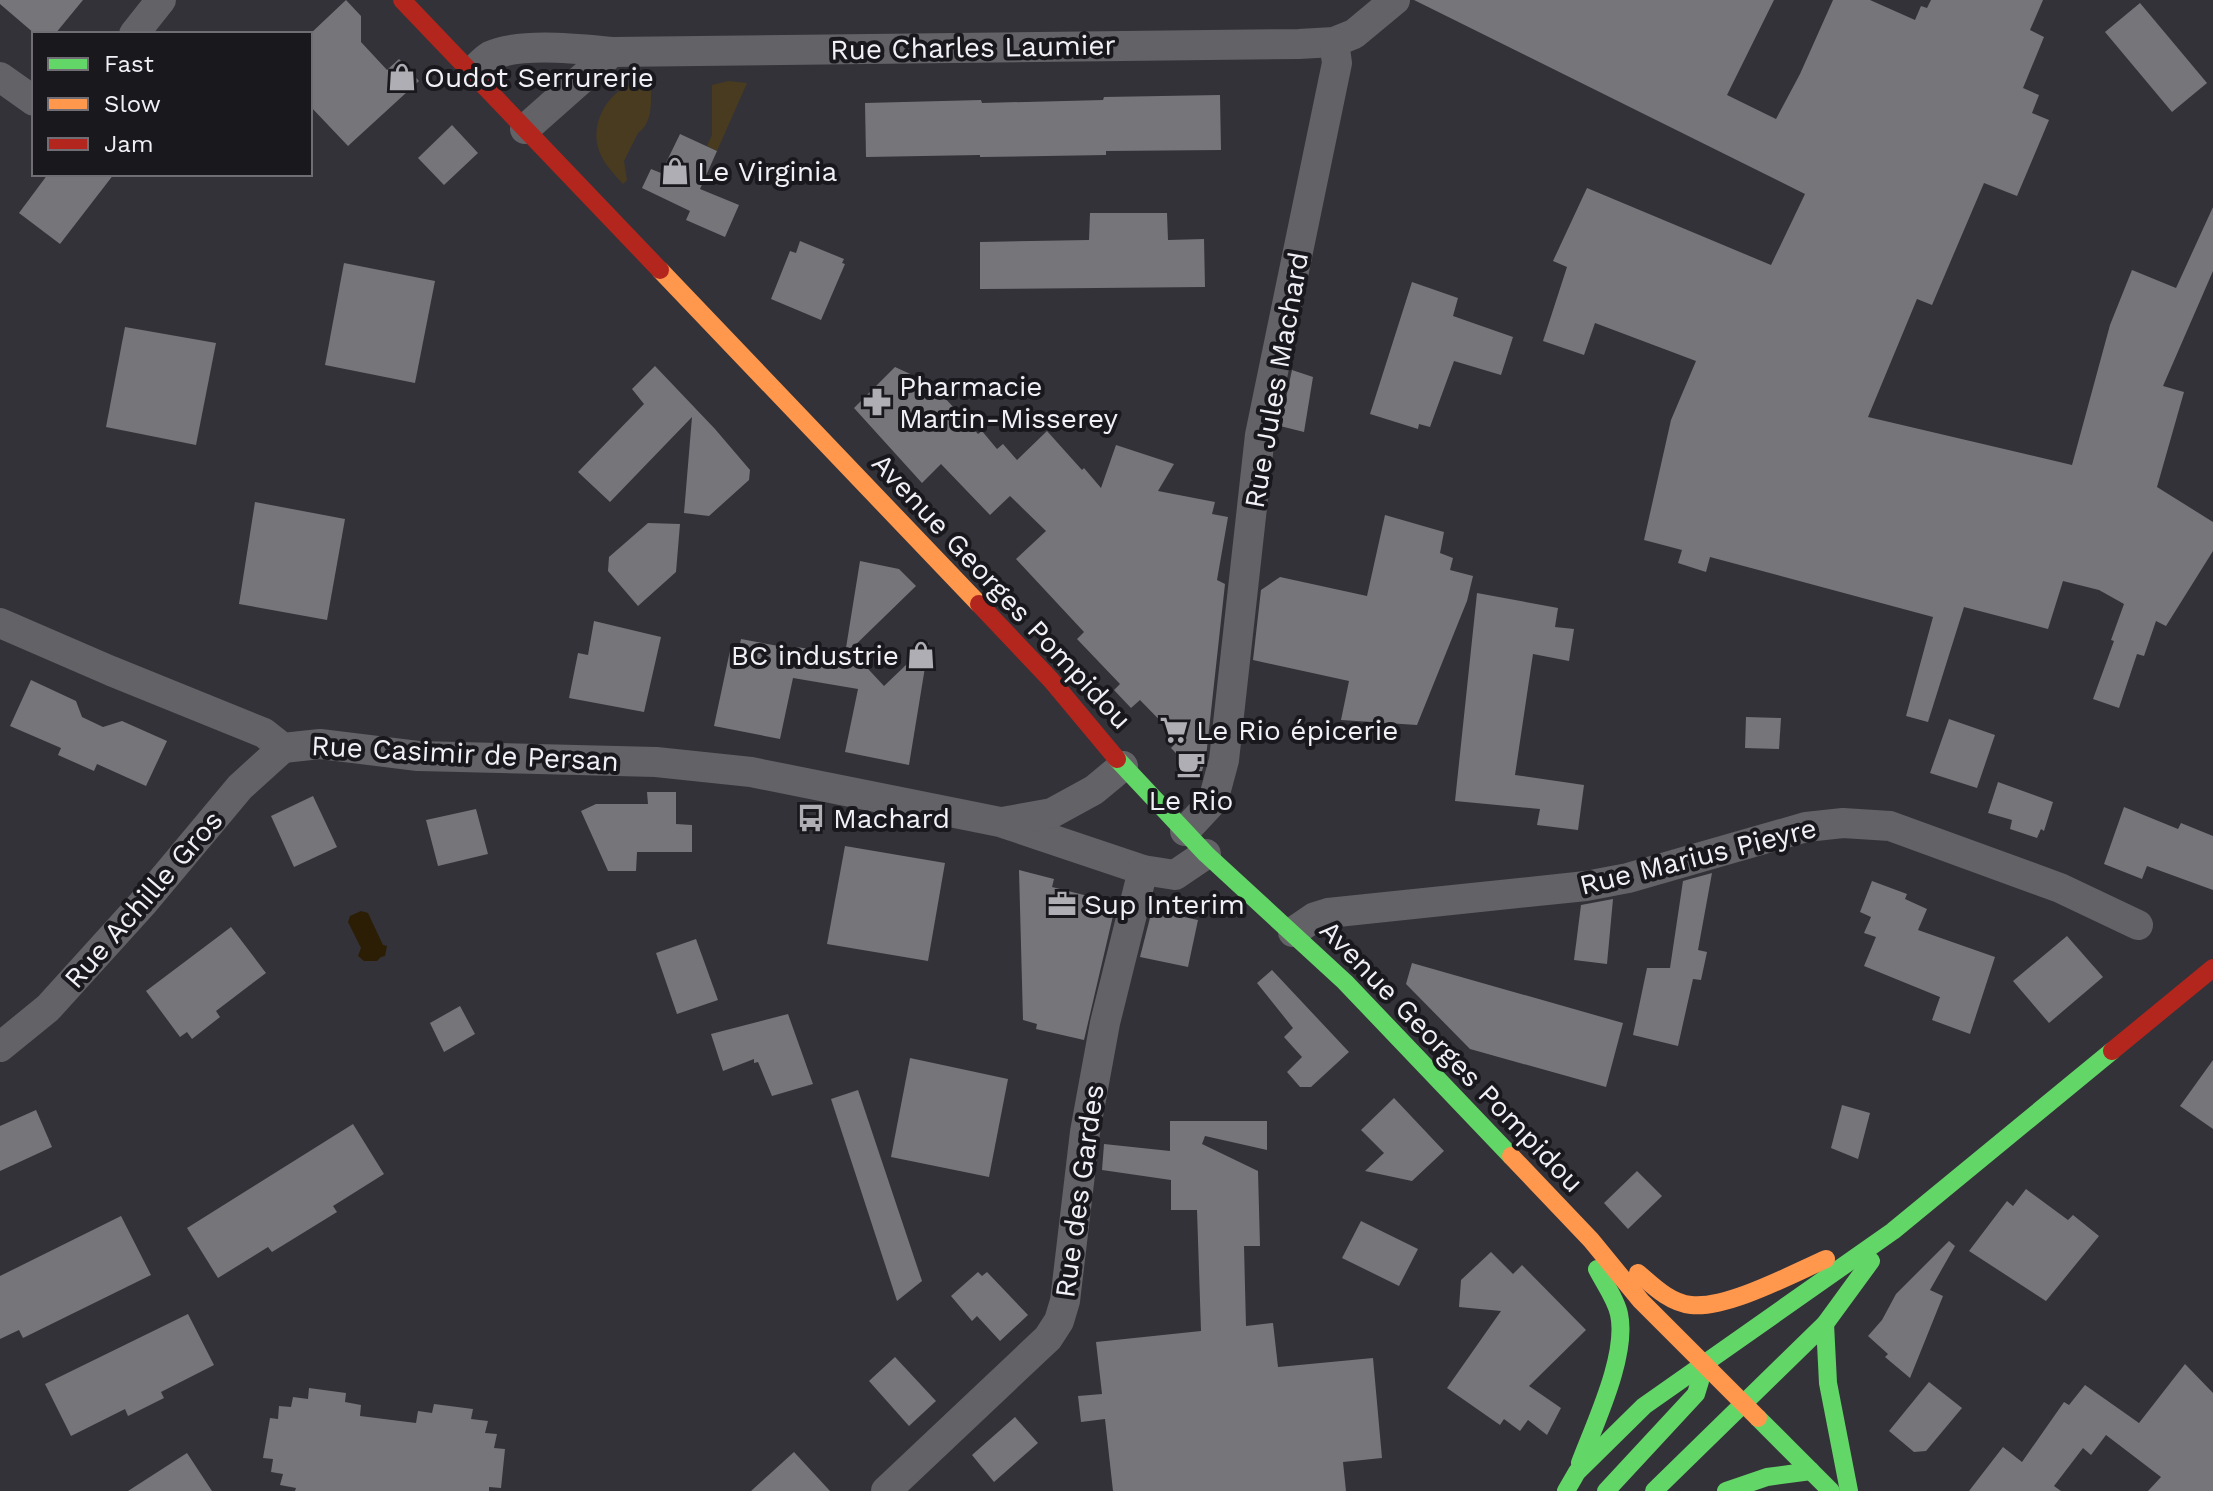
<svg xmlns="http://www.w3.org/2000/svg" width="2213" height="1491" viewBox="0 0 2213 1491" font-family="'Work Sans',sans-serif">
<rect width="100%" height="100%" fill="#333238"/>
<!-- green -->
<g fill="#483b1f">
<path d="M655,81V86L651,89C651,106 652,123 638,133L624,161L627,180L623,184C614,174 601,161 598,147C592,125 604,99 624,88C634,83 645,82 655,81Z"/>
<polygon points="728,81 747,83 717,151 707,146 712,135 712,85"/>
</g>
<!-- water -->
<polygon fill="#2b1e05" points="361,911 368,913 383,945 387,946 385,956 381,957 377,961 364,961 358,956 361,948 348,922 350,916"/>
<!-- building -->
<g fill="#76757a">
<polygon points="0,0 83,0 55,34 35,34 0,4"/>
<polygon points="346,0 361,16 361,42 387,70 399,59 419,81 348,146 310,106 310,34"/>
<polygon points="1414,0 1774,0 1727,95 1776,119 1800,74 1833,0 1870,0 1915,20 1921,6 1927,8 1931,0 2043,0 2030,30 2044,37 2023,88 2039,95 2032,113 2049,120 2017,196 1984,183 1932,305 1917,299 1868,417 2072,465 2110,325 2132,270 2176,288 2213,207 2213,271 2163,386 2184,392 2157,487 2213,522 2213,551 2166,626 2156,621 2144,656 2137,654 2119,708 2093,699 2114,641 2111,640 2124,604 2099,590 2063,581 2048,629 1964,607 1928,722 1906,716 1933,617 1710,557 1706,572 1678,563 1682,550 1644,540 1671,420 1696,361 1595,323 1584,355 1543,341 1567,267 1553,261 1587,188 1771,265 1805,194"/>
<polygon points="2140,3 2207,83 2172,112 2105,32"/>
<polygon points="1220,95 1221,150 1106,151 1106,155 980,157 980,155 866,157 865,103 981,100 982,103 1103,100 1104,97"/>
<polygon points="452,125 478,153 444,185 418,158"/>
<polygon points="680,134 717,151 700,189 739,205 725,237 686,220 690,211 642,188 651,169 661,173"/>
<polygon points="48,174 114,174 60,244 19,213"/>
<polygon points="1090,213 1167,213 1168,240 1204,239 1205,287 980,289 980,242 1089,240"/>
<polygon points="800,241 844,259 842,263 845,264 821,320 771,299 790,251 796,253"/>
<polygon points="344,263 435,281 415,383 325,365"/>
<polygon points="1412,282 1458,298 1453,316 1513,337 1501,375 1454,361 1430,427 1419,424 1418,429 1370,414"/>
<polygon points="125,327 216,343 196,445 106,427"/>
<polygon points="655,366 715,429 750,470 749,480 709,516 684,513 692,417 610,502 578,472 644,404 632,389"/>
<polygon points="895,367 932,384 978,434 982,431 997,449 1003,444 1017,460 1047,431 1082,470 1084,468 1101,488 1116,445 1174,464 1158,491 1215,502 1212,514 1228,517 1217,580 1225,584 1206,757 1200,778 1171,748 1179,740 1140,700 1131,708 1114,690 1120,684 1077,639 1084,632 1016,559 1046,531 1010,496 990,515 941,464 922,483 854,408"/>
<polygon points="1292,370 1313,377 1304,432 1280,426"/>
<polygon points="255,502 345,519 327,620 239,604"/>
<polygon points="1385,515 1444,532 1440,553 1453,558 1450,570 1473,576 1467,601 1417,725 1341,720 1349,681 1253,660 1261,590 1280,577 1367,596"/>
<polygon points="648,523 680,524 676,572 638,606 608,571 609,557"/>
<polygon points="860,561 899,569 916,586 846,654 856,656 884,686 929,643 909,765 845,752 858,689 793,678 780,739 714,726 731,646 739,648 741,639 795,649 796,647 845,654"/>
<polygon points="1477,593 1558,608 1555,627 1574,629 1569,661 1533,654 1515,775 1584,785 1578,830 1537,825 1540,809 1455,801"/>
<polygon points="594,621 661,637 644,712 569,698 578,653 588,655"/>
<polygon points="31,680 76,701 82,717 103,727 122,721 167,741 146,786 97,764 94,771 58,755 61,748 10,726"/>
<polygon points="1746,717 1781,718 1779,749 1745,748"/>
<polygon points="1949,719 1995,735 1977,788 1930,773"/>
<polygon points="1998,782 2053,802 2044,831 2041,829 2037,838 2010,829 2012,820 1988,813"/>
<polygon points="647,792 676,792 676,824 692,825 692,852 637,852 636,871 608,871 581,811 596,804 648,804"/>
<polygon points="313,796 337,847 294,867 271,816"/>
<polygon points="2124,807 2178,829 2181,823 2213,836 2213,890 2147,866 2142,879 2104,864"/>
<polygon points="476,809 488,854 438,866 426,820"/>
<polygon points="845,846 945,863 928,961 827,944"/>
<polygon points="1019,870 1054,879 1052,887 1116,903 1084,1040 1036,1029 1037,1024 1023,1020"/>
<polygon points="1712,873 1698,950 1707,952 1701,980 1693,979 1678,1046 1633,1035 1647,968 1670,968 1683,881"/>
<polygon points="1872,881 1907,894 1905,899 1927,909 1918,930 1995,957 1970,1034 1932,1020 1940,997 1864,966 1876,937 1864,933 1871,917 1860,912"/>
<polygon points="1613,899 1607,964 1574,960 1581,905"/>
<polygon points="1152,910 1198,920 1188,967 1140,957"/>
<polygon points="231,927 266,973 216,1011 220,1017 192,1039 187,1032 180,1037 146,991"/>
<polygon points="2067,936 2103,977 2049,1023 2013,981"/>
<polygon points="696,939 718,1000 677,1014 656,953"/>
<polygon points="1412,963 1623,1023 1606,1087 1470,1049 1406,984"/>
<polygon points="1272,970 1349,1052 1311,1087 1300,1087 1287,1072 1302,1057 1284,1037 1293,1028 1257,983"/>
<polygon points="460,1006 475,1034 444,1052 430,1023"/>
<polygon points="788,1014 813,1084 772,1096 758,1062 754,1063 754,1059 723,1071 711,1034"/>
<polygon points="910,1058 1008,1079 989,1177 891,1157"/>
<polygon points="2213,1060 2213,1129 2180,1106"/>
<polygon points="858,1090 922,1281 897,1301 831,1099"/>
<polygon points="1394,1098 1444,1151 1412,1181 1365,1171 1384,1153 1361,1130"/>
<polygon points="1842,1105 1870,1113 1858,1159 1831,1148"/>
<polygon points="36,1110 52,1147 0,1171 0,1126"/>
<polygon points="1170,1121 1267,1121 1267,1150 1205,1136 1202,1144 1258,1171 1260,1246 1244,1246 1246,1326 1273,1323 1278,1367 1373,1358 1382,1458 1343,1462 1346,1491 1113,1491 1105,1419 1081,1422 1078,1396 1102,1394 1096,1342 1201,1331 1197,1210 1171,1210 1171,1180 1102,1170 1104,1144 1170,1151"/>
<polygon points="353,1124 384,1174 333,1206 337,1212 272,1252 268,1247 218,1278 187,1228"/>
<polygon points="1637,1171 1662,1196 1628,1229 1604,1203"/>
<polygon points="2026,1189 2068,1220 2073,1215 2099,1236 2046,1301 1969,1251 2007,1201 2013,1206"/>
<polygon points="121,1216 151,1275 23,1338 19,1330 0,1339 0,1276"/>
<polygon points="1361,1221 1418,1249 1399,1286 1342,1258"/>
<polygon points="1949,1241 1955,1246 1930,1290 1943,1296 1910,1378 1885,1357 1888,1354 1868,1336 1882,1320 1896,1294"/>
<polygon points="1491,1252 1513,1274 1522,1265 1586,1330 1529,1386 1561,1408 1547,1435 1528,1420 1520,1431 1504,1419 1500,1425 1447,1388 1501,1311 1459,1307 1461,1280"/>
<polygon points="978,1272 982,1276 987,1272 1028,1315 1000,1341 977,1316 972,1321 951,1296"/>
<polygon points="188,1314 214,1365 161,1392 164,1398 128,1416 125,1409 71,1436 45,1384"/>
<polygon points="895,1357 936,1401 909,1426 869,1381"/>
<polygon points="2185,1364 2213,1393 2213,1491 2148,1491 2161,1477 2106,1435 2091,1455 2083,1448 2054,1486 2061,1491 1969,1491 2003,1447 2022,1462 2064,1402 2069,1405 2085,1385 2139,1423"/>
<polygon points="1929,1382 1962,1408 1926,1451 1914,1452 1889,1431"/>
<polygon points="309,1388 346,1393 345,1402 361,1405 360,1416 416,1423 418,1411 432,1413 434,1404 473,1409 471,1419 488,1421 485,1433 497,1434 494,1448 505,1449 501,1488 489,1487 489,1491 295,1491 296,1488 280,1485 283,1474 271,1472 273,1459 263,1458 270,1418 278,1419 279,1406 291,1407 293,1397 308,1399"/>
<polygon points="1015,1417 1038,1443 994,1482 972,1455"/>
<polygon points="794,1452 830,1491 751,1491"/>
<polygon points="187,1453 212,1491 128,1491"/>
</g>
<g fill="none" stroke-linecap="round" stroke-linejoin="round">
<!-- street -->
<g stroke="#636266" stroke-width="30">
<polyline points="134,34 161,0"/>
<polyline points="612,52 1299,44 1334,42 1354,34 1395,0"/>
<path d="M471,73C477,68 483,60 490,56C521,42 579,49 612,52L525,129"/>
<polyline points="0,77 34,101"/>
<polyline points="0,623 111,671 264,733 283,748 320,744 418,756 656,762 751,772 1000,822 1143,870 1175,875 1206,854"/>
<polyline points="1002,822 1052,813 1094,790 1123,766"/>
<polyline points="1185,831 1213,801 1224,760 1260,435 1337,63 1334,42"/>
<polyline points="1293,932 1315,917 1328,913 1586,886 1628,878 1806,827 1843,823 1890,826 2060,888 2138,925"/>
<polyline points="0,1047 48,1008 144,902 240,787 283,748"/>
<polyline points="886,1491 1048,1338 1059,1321 1065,1301 1085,1132 1105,1023 1143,870"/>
</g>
<!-- fast -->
<g stroke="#63d668" stroke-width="18">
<polyline points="1117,759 1206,854 1345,982 1511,1156"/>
<polyline points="1825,1324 1828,1383 1849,1491"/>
<polyline points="1758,1418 1831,1491"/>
<path d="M1580,1463C1595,1423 1628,1355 1619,1314C1616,1299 1604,1283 1597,1269"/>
<polyline points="1566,1491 1577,1472 1644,1406 1893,1231 2112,1051"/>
<polyline points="1606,1491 1696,1394 1700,1381"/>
<polyline points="1654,1491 1825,1324 1871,1261"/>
<polyline points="1726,1491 1767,1477 1811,1471"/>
</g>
<!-- slow -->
<g stroke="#ff974d" stroke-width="18">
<polyline points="660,270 979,604"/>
<polyline points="1511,1156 1591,1240 1641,1301 1758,1418"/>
<path d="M1638,1273C1653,1286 1670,1303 1691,1305C1727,1309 1792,1274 1826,1259"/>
</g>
<!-- jam -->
<g stroke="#b3261e" stroke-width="18">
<polyline points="402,0 660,270"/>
<polyline points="979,604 1051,680 1117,759"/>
<polyline points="2112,1051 2213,968"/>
</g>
</g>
<!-- icons -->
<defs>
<symbol id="shop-bare" viewBox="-9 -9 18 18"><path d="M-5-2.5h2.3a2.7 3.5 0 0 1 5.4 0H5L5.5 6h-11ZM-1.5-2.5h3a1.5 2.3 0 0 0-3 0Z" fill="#afaeb4" stroke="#19181d" stroke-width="2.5" paint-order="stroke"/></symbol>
<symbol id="pharmacy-bare" viewBox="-9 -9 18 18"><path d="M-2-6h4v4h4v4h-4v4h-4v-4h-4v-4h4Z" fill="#afaeb4" stroke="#19181d" stroke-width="2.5" paint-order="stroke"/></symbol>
<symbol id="supermarket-bare" viewBox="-9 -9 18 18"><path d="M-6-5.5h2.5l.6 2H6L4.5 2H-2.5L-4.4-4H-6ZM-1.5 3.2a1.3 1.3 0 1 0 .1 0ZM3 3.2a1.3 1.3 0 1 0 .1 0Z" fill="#afaeb4" stroke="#19181d" stroke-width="2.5" paint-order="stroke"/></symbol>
<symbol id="cafe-bare" viewBox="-9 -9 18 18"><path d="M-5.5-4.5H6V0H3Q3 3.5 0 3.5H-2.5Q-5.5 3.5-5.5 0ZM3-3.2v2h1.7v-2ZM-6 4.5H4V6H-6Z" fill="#afaeb4" stroke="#19181d" stroke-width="2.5" paint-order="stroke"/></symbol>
<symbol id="bus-bare" viewBox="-9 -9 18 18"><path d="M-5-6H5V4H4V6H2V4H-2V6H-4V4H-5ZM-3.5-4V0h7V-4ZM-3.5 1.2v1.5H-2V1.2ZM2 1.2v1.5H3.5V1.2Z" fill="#afaeb4" stroke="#19181d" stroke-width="2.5" paint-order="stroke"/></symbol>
<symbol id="office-bare" viewBox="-9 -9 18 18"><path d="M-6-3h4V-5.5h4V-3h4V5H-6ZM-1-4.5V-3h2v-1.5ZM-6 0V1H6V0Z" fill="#afaeb4" stroke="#19181d" stroke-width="2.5" paint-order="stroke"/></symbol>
</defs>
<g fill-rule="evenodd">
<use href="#shop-bare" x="382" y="57" width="40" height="40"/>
<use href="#shop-bare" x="655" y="151" width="40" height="40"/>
<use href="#pharmacy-bare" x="857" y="382" width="40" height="40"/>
<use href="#shop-bare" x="901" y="635" width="40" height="40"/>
<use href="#supermarket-bare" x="1154" y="710" width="40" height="40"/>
<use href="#cafe-bare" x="1171" y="744" width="40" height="40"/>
<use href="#bus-bare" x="791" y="798" width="40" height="40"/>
<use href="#office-bare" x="1042" y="884" width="40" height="40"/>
</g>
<g text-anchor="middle" stroke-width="8" stroke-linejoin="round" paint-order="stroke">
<!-- street labels -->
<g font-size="28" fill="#f2f0f7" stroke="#19181d">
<text transform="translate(973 47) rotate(-1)" y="10">Rue Charles Laumier</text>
<text transform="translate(1276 380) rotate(-80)" y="10">Rue Jules Machard</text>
<text transform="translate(1002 591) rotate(47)" y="10">Avenue Georges Pompidou</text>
<text transform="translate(465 753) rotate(3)" y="10">Rue Casimir de Persan</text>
<text transform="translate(1698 856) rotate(-14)" y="10">Rue Marius Pieyre</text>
<text transform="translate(143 899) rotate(-49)" y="10">Rue Achille Gros</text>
<text transform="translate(1452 1056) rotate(46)" y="10">Avenue Georges Pompidou</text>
<text transform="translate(1079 1191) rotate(-82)" y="10">Rue des Gardes</text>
</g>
<!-- poi labels -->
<g font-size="28" fill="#f2f0f7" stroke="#19181d" text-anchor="start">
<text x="424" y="87">Oudot Serrurerie</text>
<text x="697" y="181">Le Virginia</text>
<text x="899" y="396">Pharmacie<tspan x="899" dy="32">Martin-Misserey</tspan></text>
<text x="899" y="665" text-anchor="end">BC industrie</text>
<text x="1196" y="740">Le Rio épicerie</text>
<text x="1191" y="810" text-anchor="middle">Le Rio</text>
<text x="833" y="828">Machard</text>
<text x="1084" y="914">Sup Interim</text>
</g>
</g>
<!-- legend -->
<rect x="32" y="32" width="280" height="144" fill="#19181d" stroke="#706e74" stroke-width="2"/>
<rect x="48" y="58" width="40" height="12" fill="#63d668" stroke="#706e74" stroke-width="2"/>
<text x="104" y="72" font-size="24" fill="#f2f0f7">Fast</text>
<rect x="48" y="98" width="40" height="12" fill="#ff974d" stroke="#706e74" stroke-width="2"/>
<text x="104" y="112" font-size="24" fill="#f2f0f7">Slow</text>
<rect x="48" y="138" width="40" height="12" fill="#b3261e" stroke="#706e74" stroke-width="2"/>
<text x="104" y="152" font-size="24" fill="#f2f0f7">Jam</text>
</svg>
